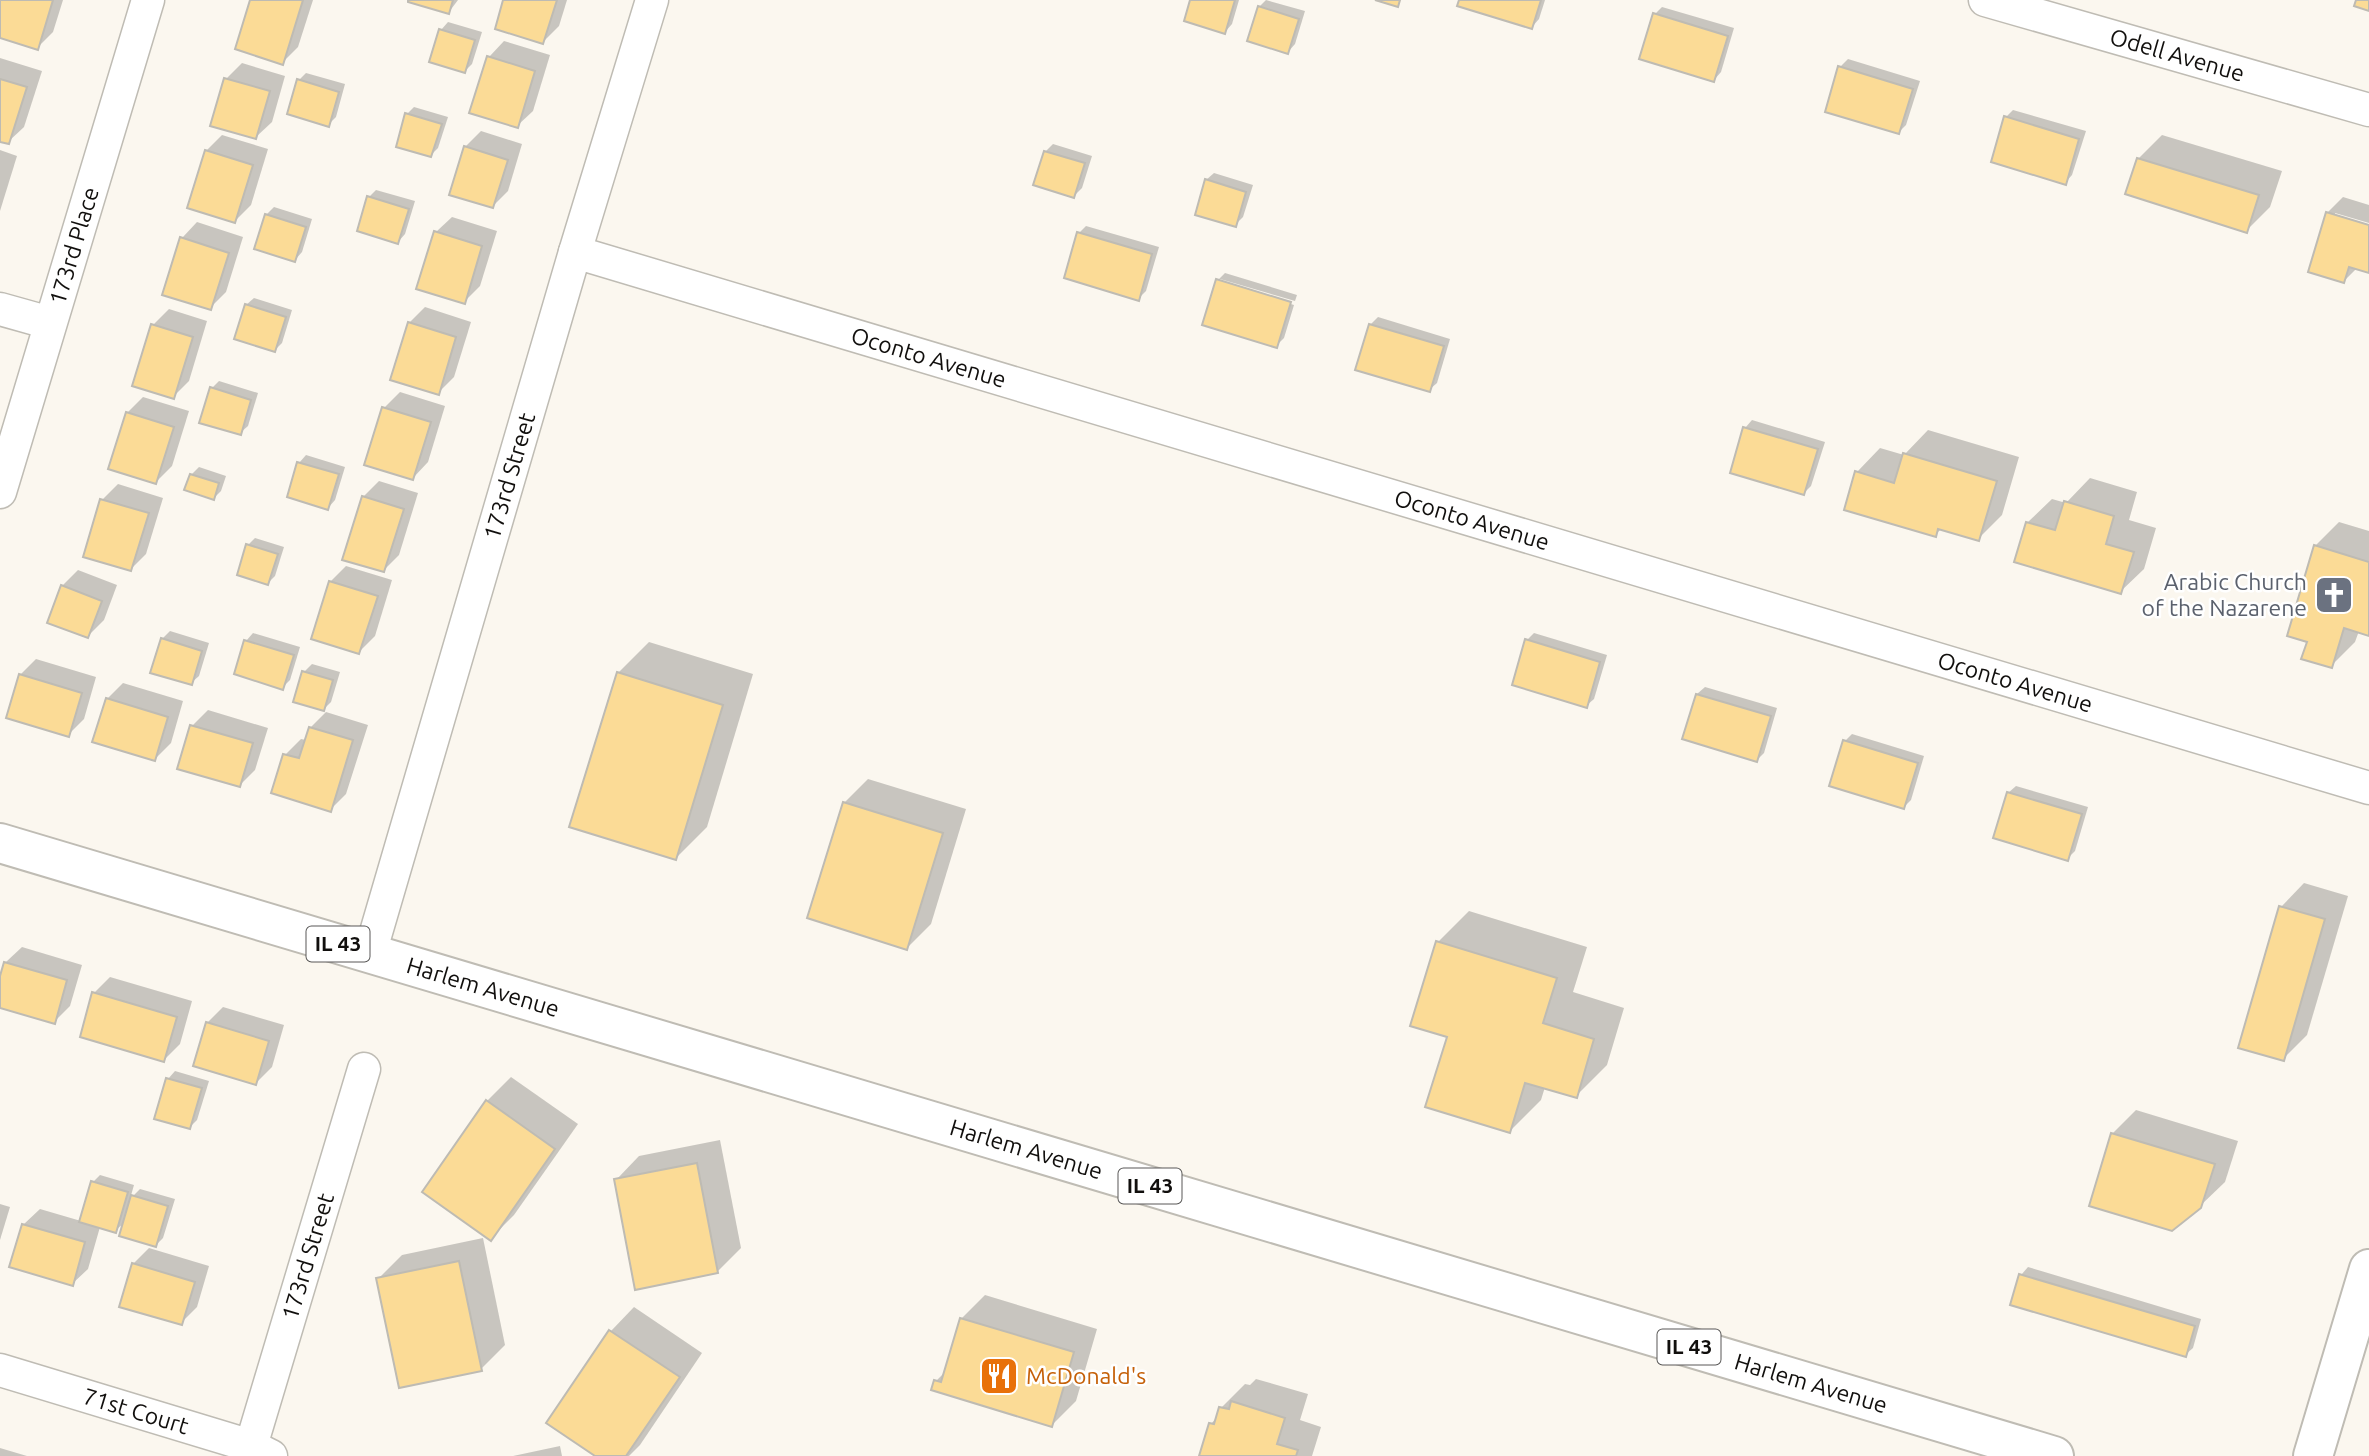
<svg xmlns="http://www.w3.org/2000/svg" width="2369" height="1456" viewBox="0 0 2369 1456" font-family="Ubuntu,sans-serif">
<rect width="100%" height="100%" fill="#fbf7ef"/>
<!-- shadow -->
<g fill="#0003">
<polygon points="2,0 63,0 53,32 37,48 0,36"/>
<polygon points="252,0 313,0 298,47 282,63"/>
<polygon points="410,0 458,0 449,12"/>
<polygon points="505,0 567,0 559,26 543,42"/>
<polygon points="1192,0 1239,0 1232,24 1225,32"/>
<polygon points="1266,0 1305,11 1295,44 1288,52 1259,7"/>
<polygon points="1461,0 1545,0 1539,19 1532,27"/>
<polygon points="1662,7 1734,28 1721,72 1714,80 1655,14"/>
<polygon points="448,22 482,32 472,64 465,71 441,30"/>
<polygon points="504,41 550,55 533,111 517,126 489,57"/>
<polygon points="0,58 42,71 24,127 8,142 0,140"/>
<polygon points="1848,59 1920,81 1906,125 1899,132 1840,67"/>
<polygon points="242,63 285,76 272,122 256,137 226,79"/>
<polygon points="306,73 345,84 336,117 328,125 299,80"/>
<polygon points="414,107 448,117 438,148 431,155 407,114"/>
<polygon points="2013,110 2086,131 2072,175 2065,183 2006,117"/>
<polygon points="481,131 522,144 508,191 493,206 465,147"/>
<polygon points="222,135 268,149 251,205 235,221 206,151"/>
<polygon points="2162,135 2282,171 2270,207 2246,231 2138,159"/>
<polygon points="1053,144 1092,156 1082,188 1074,196 1045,152"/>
<polygon points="0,150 17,156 0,211"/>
<polygon points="1214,173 1253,185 1243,217 1235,225 1206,180"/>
<polygon points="376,190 415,201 405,234 398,242 369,197"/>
<polygon points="2343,197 2369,205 2369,223 2335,213 2335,217 2369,227 2369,271 2357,268 2344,281 2327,213"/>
<polygon points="274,207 312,219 302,252 295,260 266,215"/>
<polygon points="452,217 497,231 480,286 464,302 436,232"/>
<polygon points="197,222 243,237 226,292 210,308 182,238"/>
<polygon points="1086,226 1159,247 1146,291 1138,299 1079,233"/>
<polygon points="1225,273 1297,295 1295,301 1220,279 1220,282 1294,305 1284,338 1276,346 1218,280"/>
<polygon points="254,298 292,310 282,343 275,350 246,305"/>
<polygon points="425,307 471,322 454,377 438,393 409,323"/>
<polygon points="169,309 207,321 189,381 173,397 134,385 153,325"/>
<polygon points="1378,317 1450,339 1437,383 1429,390 1370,325"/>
<polygon points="219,381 258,393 248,426 240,433 212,388"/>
<polygon points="400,392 445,406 428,462 413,478 384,408"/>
<polygon points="143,397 189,411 172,466 156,482 127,413"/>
<polygon points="1752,420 1825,442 1811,486 1804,493 1745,428"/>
<polygon points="1928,430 2019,457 2002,515 1978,539 1942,528 1935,535 1857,472 1880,448 1904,455"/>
<polygon points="306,455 345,467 335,500 328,508 299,463"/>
<polygon points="199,467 226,476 221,491 214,498 191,475"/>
<polygon points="2090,478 2137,492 2129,520 2156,528 2144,569 2120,592 2028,522 2052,499 2066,503"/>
<polygon points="379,481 418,493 399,555 384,570 363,497"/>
<polygon points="118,484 163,498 146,554 131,569 102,500"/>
<polygon points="2339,522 2369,531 2369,634 2359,631 2355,642 2331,666 2309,640 2315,546"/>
<polygon points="255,538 284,547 275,576 268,583 248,545"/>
<polygon points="346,566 392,580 375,636 359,652 330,582"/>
<polygon points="78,570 117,585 104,620 88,636 62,586"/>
<polygon points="170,631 209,643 199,676 191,683 162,639"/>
<polygon points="253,633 300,647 290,680 282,688 246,641"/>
<polygon points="1534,633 1607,655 1594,699 1586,706 1527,640"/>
<polygon points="649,642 753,674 707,827 676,858 618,673"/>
<polygon points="36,659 96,677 84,719 68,735 20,675"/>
<polygon points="312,664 340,672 331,702 324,709 304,672"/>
<polygon points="123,683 183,701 171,743 155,759 107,699"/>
<polygon points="1705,687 1777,708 1764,753 1757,760 1697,694"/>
<polygon points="208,710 268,728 255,770 240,785 192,726"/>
<polygon points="326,712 368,725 346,794 330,810 285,755 301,739 306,740 310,728"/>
<polygon points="1852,734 1924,756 1911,800 1904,807 1845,741"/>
<polygon points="868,779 966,809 931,924 907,948 844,803"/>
<polygon points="2016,786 2088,807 2075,851 2067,859 2008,793"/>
<polygon points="2304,883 2348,896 2307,1035 2283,1059 2281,907"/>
<polygon points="1469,911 1587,947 1573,992 1624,1008 1607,1065 1576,1096 1545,1087 1541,1100 1510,1131 1438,942"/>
<polygon points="22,947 82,965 70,1006 54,1022 0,1006 0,982 6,962"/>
<polygon points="110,977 192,1001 180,1044 164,1060 94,993"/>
<polygon points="223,1007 284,1025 272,1067 256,1083 207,1023"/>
<polygon points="175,1071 209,1081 197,1120 190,1127 168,1079"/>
<polygon points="511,1077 578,1124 514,1215 491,1238 424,1191 487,1101"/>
<polygon points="2136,1110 2238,1141 2225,1182 2200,1206 2112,1134"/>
<polygon points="720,1140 741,1248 717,1272 616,1180 639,1156"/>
<polygon points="100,1175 134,1185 130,1199 140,1189 175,1199 163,1238 156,1245 126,1221 115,1231 100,1227 88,1269 72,1284 12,1266 24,1224 40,1209 81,1221 93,1182"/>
<polygon points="0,1204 10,1207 0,1240"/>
<polygon points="483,1238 505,1345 481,1369 378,1279 402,1255"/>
<polygon points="149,1248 209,1266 197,1307 181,1323 133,1264"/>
<polygon points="2028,1267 2201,1319 2193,1348 2185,1355 2021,1275"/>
<polygon points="985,1295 1097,1329 1076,1401 1052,1425 936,1381 946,1371 961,1319"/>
<polygon points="634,1307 702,1353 640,1445 629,1456 598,1456 549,1422 611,1331"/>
<polygon points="1256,1379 1308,1394 1300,1420 1321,1427 1312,1456 1201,1456 1211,1424 1218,1416 1221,1408 1245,1384 1250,1385"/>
<polygon points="560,1446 562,1456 513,1456"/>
<polygon points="0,1448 27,1456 0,1456"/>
</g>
<!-- building -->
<g fill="#fbdb96" stroke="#bebbb3" stroke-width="2">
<polygon points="0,0 53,0 38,50 0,38"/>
<polygon points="250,0 303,0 283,65 235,49"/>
<polygon points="408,0 453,0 449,14 408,2"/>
<polygon points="503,0 557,0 543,44 495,29"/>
<polygon points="1190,0 1235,0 1225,34 1184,21"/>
<polygon points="1375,0 1400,0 1398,7"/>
<polygon points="1459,0 1541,0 1532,29 1457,6"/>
<polygon points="2356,0 2369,0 2369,11 2354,6"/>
<polygon points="1258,6 1299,19 1288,54 1247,41"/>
<polygon points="1653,13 1728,36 1714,82 1639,59"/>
<polygon points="439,29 475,40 465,73 429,62"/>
<polygon points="487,56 535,71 518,128 469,113"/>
<polygon points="1838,66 1913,89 1899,134 1825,112"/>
<polygon points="224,78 270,91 256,139 210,126"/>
<polygon points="0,79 27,87 9,144 0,142"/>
<polygon points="297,79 339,92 329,127 287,114"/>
<polygon points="405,113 442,124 431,157 396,147"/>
<polygon points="2004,116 2079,139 2066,185 1991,162"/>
<polygon points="464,146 508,160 493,208 449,195"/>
<polygon points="205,150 253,165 235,223 187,208"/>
<polygon points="1044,151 1085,163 1074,198 1033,185"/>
<polygon points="2137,158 2259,195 2247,233 2125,194"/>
<polygon points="1205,179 1246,192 1236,227 1195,215"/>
<polygon points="367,196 409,209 398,244 357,231"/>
<polygon points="2326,212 2369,225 2369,273 2349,267 2344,283 2308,272"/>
<polygon points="265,214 306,227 295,262 254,249"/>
<polygon points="434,231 482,246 465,304 416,289"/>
<polygon points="1077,232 1152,254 1139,301 1064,278"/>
<polygon points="180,237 229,253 211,310 162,295"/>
<polygon points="1216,279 1291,302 1277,348 1202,325"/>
<polygon points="245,304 286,317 275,352 234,339"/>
<polygon points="408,322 456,337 439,395 390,380"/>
<polygon points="151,324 193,337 174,399 132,386"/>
<polygon points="1369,324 1444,346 1430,392 1355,370"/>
<polygon points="210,387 251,400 241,435 199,423"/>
<polygon points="382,407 431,422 413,480 364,465"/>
<polygon points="126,412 174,427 156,484 108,469"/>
<polygon points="1743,427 1818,449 1804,495 1730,473"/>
<polygon points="1903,453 1997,481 1979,541 1938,529 1936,537 1844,510 1855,471 1894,483"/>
<polygon points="297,462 339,474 328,510 287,497"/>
<polygon points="190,474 219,483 214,500 184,490"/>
<polygon points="362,496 404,509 384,572 342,560"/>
<polygon points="100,499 149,513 131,571 83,557"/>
<polygon points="2064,501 2114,516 2106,544 2134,552 2121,594 2014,562 2026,522 2055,530"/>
<polygon points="246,544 278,554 268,585 237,575"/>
<polygon points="2314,545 2369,562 2369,636 2344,628 2332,668 2301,659 2307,642 2287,636"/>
<polygon points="329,581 378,596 359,654 311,639"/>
<polygon points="61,585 102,601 88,638 47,623"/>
<polygon points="161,638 202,651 192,685 150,673"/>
<polygon points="1525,639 1600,662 1587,708 1512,685"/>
<polygon points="244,640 294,655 283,690 234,674"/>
<polygon points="302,671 333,680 324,711 293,702"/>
<polygon points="617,672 723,705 676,860 569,827"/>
<polygon points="19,674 82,693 69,737 6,718"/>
<polygon points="1696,694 1771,716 1757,762 1682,739"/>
<polygon points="106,698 168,717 155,761 92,742"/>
<polygon points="190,725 253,743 240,787 177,769"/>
<polygon points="309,727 353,740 331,812 271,793 283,754 299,758"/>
<polygon points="1843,740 1918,763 1904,809 1829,786"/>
<polygon points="2007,792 2082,814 2068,861 1993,838"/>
<polygon points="843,802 943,833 907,950 807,918"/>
<polygon points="2279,906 2325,919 2284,1061 2238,1048"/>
<polygon points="1436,941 1557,978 1543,1023 1594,1039 1577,1098 1525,1083 1510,1133 1425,1107 1447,1037 1410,1026"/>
<polygon points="4,962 67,980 55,1024 0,1008 0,976"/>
<polygon points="92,992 177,1017 164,1062 80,1037"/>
<polygon points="206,1022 269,1041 256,1085 193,1066"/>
<polygon points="166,1078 202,1088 190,1129 154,1119"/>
<polygon points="486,1100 555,1149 491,1241 422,1192"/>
<polygon points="2111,1133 2215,1164 2201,1208 2172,1231 2089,1206"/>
<polygon points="697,1163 718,1273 635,1290 614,1179"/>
<polygon points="91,1181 128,1192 116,1233 79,1222"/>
<polygon points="131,1195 168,1206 156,1247 119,1236"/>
<polygon points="22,1224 85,1242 73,1286 9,1267"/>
<polygon points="459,1261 482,1371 399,1388 376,1278"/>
<polygon points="132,1263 195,1282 182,1325 119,1307"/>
<polygon points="2019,1274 2195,1326 2186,1357 2010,1305"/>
<polygon points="960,1318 1074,1352 1052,1427 931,1390 934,1380 941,1382"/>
<polygon points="609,1330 680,1377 626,1456 595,1456 546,1423"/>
<polygon points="1231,1401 1285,1418 1277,1444 1298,1450 1296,1456 1199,1456 1209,1423 1214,1424 1219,1407 1229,1409"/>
</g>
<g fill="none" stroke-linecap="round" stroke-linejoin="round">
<defs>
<g id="street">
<path id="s1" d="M1985,0L2369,110"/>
<path id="s2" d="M575,252L2369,788"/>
<polyline points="0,309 50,323"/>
<path id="s3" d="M0,492L148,0"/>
<path id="s4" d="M370,953L575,252L652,0"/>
<path id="s5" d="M0,1370L251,1446L271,1456"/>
<path id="s6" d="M251,1446L364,1069"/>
</g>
<polyline id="secondary" points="2313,1456 2369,1269"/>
<g id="primary">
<path id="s7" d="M0,843L2054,1456"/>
</g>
</defs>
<!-- street casing -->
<use href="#street" stroke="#bfbcb4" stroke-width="35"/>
<!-- secondary casing -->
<use href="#secondary" stroke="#bfbcb4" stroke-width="42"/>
<!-- primary casing -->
<use href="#primary" stroke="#bfbcb4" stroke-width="42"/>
<!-- street -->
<use href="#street" stroke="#fff" stroke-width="32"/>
<!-- secondary -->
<use href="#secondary" stroke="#fff" stroke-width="38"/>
<!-- primary -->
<use href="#primary" stroke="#fff" stroke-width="38"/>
</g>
<!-- icons -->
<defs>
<symbol id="church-square" viewBox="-11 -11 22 22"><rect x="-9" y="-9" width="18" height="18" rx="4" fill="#6b7280" stroke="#fff"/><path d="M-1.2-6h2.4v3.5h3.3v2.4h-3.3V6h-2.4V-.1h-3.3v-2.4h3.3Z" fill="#fff"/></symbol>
<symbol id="restaurant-square" viewBox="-11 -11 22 22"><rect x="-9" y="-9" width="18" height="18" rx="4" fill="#e8710a" stroke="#fff"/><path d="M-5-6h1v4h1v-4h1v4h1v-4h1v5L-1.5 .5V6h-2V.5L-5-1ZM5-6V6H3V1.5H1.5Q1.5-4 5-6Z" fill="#fff"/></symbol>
</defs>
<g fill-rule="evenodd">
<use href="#church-square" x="2312" y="573" width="44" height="44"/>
<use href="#restaurant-square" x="977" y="1354" width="44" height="44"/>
</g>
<g text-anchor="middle" stroke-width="5" stroke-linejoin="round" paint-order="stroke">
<!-- shield labels -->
<g fill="#fff" stroke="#585756" stroke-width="2">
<rect x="306.5" y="926.5" width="63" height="35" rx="5"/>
<rect x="1118.5" y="1168.5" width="63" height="35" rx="5"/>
<rect x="1657.5" y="1329.5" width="63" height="35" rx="5"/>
</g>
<g font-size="21" font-weight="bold" fill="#110f0d">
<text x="338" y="951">IL 43</text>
<text x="1150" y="1193">IL 43</text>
<text x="1689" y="1354">IL 43</text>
</g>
<!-- street labels -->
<g font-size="23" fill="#110f0d" stroke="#fff">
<text dy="8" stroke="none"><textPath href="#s1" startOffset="200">Odell Avenue</textPath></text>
<text dy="8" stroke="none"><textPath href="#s3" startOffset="257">173rd Place</textPath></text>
<text dy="8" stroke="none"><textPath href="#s2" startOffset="369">Oconto Avenue</textPath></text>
<text dy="8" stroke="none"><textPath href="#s4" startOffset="497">173rd Street</textPath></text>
<text dy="8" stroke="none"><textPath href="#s2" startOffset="936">Oconto Avenue</textPath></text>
<text dy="8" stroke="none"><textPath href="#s2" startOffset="1503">Oconto Avenue</textPath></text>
<text dy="8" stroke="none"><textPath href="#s7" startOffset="504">Harlem Avenue</textPath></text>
<text dy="8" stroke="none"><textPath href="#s7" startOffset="1071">Harlem Avenue</textPath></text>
<text dy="8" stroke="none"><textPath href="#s6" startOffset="198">173rd Street</textPath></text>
<text dy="8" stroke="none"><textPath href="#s7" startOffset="1890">Harlem Avenue</textPath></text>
<text dy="8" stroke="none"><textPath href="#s5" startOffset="142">71st Court</textPath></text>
</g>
<!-- worship labels -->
<g font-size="23" fill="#5b616d" stroke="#fff" text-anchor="end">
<text x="2307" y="590">Arabic Church<tspan x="2307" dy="26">of the Nazarene</tspan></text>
</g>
<!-- food labels -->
<g font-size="23" fill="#c56008" stroke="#fff" text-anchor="start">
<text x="1026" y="1384">McDonald's</text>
</g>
</g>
</svg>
